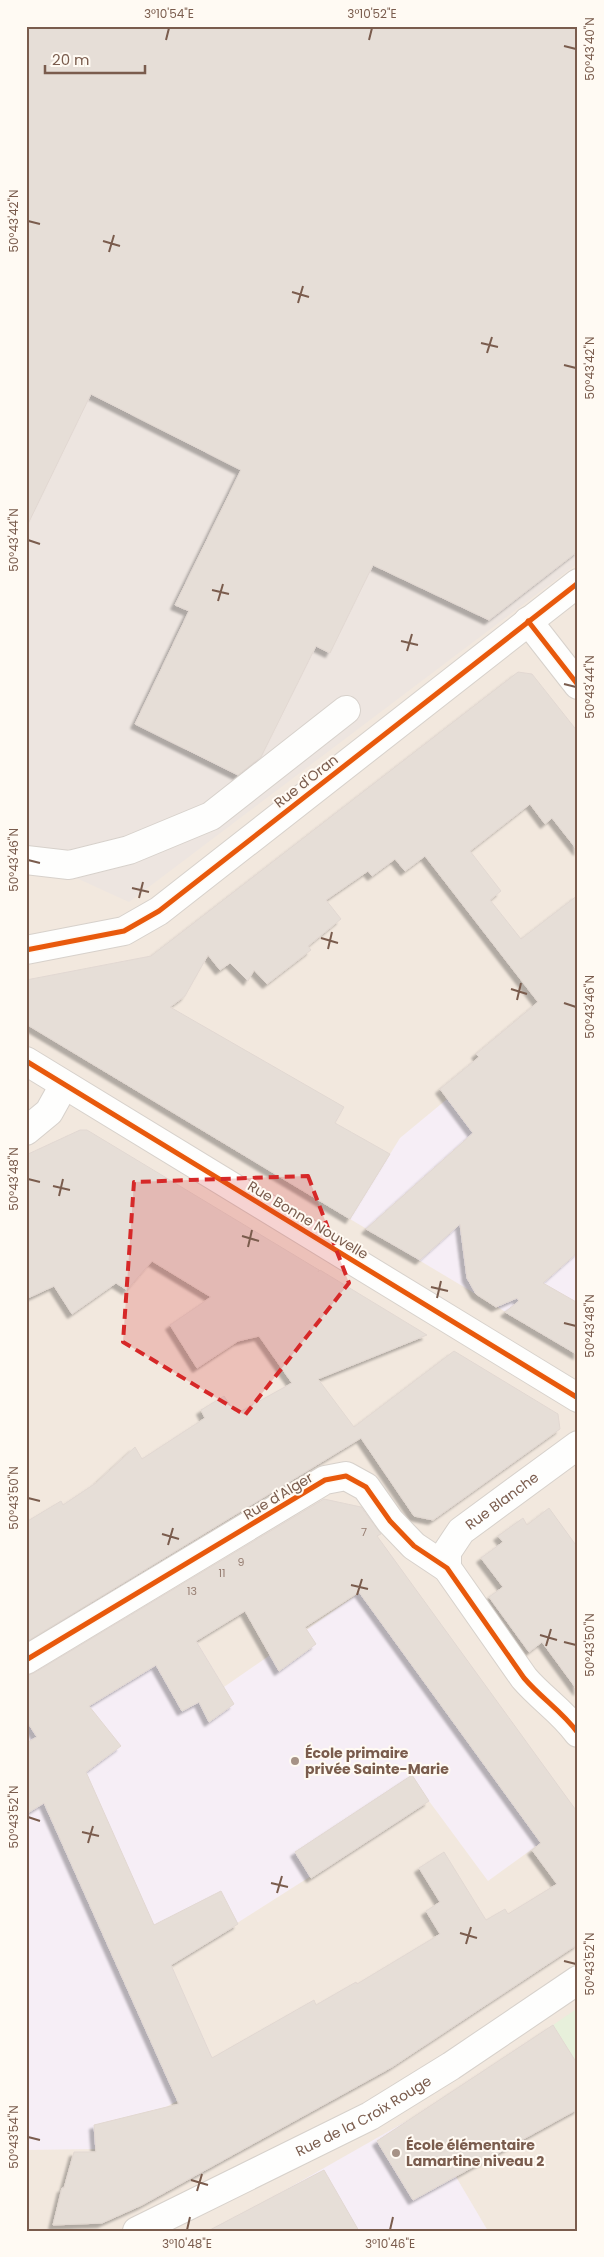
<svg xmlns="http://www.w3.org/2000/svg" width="604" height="2257" viewBox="0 0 604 2257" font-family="Poppins,sans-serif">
<defs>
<filter id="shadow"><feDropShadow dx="-4.5" dy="4.5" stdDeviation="1" flood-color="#0004"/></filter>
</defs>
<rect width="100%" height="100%" fill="#f9f5f0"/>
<!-- residential -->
<rect fill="#f2e8de" x="26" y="26" width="552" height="2205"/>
<!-- industrial -->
<polygon fill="#ede5e0" points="26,26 578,26 578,563 129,902 26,855"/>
<!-- education -->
<g fill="#f6eef6">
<polygon points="539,1023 578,1067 578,1355 350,1219 400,1138"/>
<polygon points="398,1566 578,1816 488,1881 429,1801 171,1965 211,2055 168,2077 179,2100 166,2107 94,2125 96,2149 26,2150 26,1691 173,1602 224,1687"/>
<polygon points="419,2114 488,2231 301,2231 280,2193"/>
</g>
<!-- green -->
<polygon fill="#e7f0db" points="578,2008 578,2069 553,2025"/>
<!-- building -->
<g fill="#e6ded7" stroke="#e2d8d2" fill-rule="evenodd" filter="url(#shadow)">
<polygon points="26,26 578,26 578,551 489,620 373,565 330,653 316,646 261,757 238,775 135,724 189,611 175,605 241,470 91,394 26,528"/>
<polygon points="518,672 532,674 578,732 578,851 552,818 545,824 530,804 470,851 501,891 490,900 521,939 578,895 578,1252 543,1283 578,1303 578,1355 505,1312 519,1301 517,1298 496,1307 476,1294 467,1278 460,1224 420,1260 366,1229 473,1133 440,1089 479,1057 476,1054 538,1002 425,856 405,871 395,859 372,876 368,871 326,900 341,919 308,946 311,950 267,984 254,970 248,981 230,963 220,970 208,955 185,996 170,1007 344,1107 335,1123 390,1154 350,1219 26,1024 26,980 151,956"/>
<polygon points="80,1130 87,1130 314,1267 319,1270 318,1272 320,1270 427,1335 318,1379 354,1427 454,1351 558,1414 560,1429 433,1520 414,1516 361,1438 26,1642 26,1522 61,1501 63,1505 96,1483 135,1447 142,1459 205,1418 201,1410 224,1396 236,1414 292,1383 259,1336 238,1341 197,1368 170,1325 211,1297 152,1261 127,1290 116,1283 72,1314 54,1286 26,1299 26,1155"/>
<path d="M324,1499L361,1507L381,1534L377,1536L578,1813V1944L392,2067L142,2205L102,2223L53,2225L62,2188H64L74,2152H96L94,2125L179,2104L44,1803L26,1814V1743L37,1737L26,1720V1676L34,1673ZM359,1592L541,1843L532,1850L557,1884L508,1914L505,1909L486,1920L444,1852L419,1868L440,1902L426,1911L440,1934L357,1984L356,1982L316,2005L314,2000L212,2058L171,1965L238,1924L221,1891L154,1925L86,1772L121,1746L89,1706L156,1665L182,1711L199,1702L209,1722L234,1704L196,1641L245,1611L279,1671L316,1644L305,1627Z"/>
<polygon points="549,1508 578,1548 578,1691 542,1642 529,1652 489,1597 503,1587 481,1558 503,1542 498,1536 523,1518 527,1525"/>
<polygon points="412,1775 429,1801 311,1878 295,1852"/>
<polygon points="553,2025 578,2065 578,2109 413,2200 377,2141"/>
<polygon points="324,2170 359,2231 208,2231"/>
</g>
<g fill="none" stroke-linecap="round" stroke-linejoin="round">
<defs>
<g id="minor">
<polyline points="528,621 578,685"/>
<polyline points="26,860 69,865 129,850 211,816 346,710"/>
<polyline points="26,950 124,931 159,911 578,583"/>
<polyline points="26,1061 578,1398"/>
<polyline points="26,1131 49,1112 64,1085"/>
<path id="s1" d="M447,1568V1552L461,1531L578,1445"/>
<path d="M26,1660L325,1480L346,1476L366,1487L390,1521L414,1546L447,1568L524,1678C542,1699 561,1710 578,1733"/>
<path id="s2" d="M137,2231L370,2116L451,2066L578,1980"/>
</g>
</defs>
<!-- minor casing -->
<use href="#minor" stroke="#d7d1cb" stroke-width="30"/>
<!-- minor -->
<use href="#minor" stroke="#fefefd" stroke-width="28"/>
<defs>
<g id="cycleway">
<polyline points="528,621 578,685"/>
<polyline points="26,950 124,931 159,911 578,583"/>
<polyline points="26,1061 578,1398"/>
<path d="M26,1660L325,1480L346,1476L366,1487L390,1521L414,1546L447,1568L524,1678C542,1699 561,1710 578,1733"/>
</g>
</defs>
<!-- cycleway casing -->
<use href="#cycleway" stroke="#fffaf3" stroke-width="8"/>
<!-- cycleway -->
<use href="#cycleway" stroke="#e8590c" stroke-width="5"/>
</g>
<!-- marked area -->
<path fill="#d62828" fill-opacity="0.2" stroke="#d62828" stroke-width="4" stroke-dasharray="10 6" stroke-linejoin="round" d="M308,1176L349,1283L245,1415L123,1342L134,1182Z"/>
<!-- ticks -->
<path fill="none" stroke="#7a5c4d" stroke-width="2" d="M166,40L169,28M369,40L372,28M564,46L576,49M28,221L40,224M103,241L120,246M109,252L114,235M292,292L309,297M298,303L303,286M481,343L498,347M487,353L492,337M564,365L576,368M28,540L40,544M212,590L229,594M218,601L223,584M401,641L418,645M407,651L412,634M564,684L576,687M28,860L40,863M132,888L149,892M139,898L143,882M321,938L338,943M328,949L332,932M511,989L527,994M517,1000L521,983M564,1003L576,1007M28,1179L40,1182M53,1186L70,1190M59,1196L63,1179M242,1236L259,1241M248,1247L252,1230M431,1287L448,1291M437,1298L441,1281M564,1323L576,1326M28,1498L40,1501M162,1534L179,1539M168,1545L173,1528M351,1585L368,1589M357,1595L362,1579M540,1635L557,1640M564,1642L576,1645M546,1646L551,1629M28,1817L40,1821M82,1832L99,1836M88,1843L93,1826M271,1883L288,1887M277,1893L282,1876M460,1933L477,1938M466,1944L471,1927M564,1961L576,1964M28,2137L40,2140M191,2180L208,2185M197,2191L202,2174M187,2230L190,2217M390,2230L393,2217"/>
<!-- markers -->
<g fill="#a69286" stroke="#fffaf3" stroke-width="2">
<circle cx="295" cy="1761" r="5"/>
<circle cx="396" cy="2153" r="5"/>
</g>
<g text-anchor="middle" stroke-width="4" stroke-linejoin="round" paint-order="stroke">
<!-- number labels -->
<g font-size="11" fill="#977e72">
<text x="364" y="1536">7</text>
<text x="241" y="1566">9</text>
<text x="222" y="1577">11</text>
<text x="192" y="1595">13</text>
</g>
<!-- street labels -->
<g font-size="14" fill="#7a5c4d" stroke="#fffaf3">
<text transform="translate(306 781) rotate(-38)" y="5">Rue d'Oran</text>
<text transform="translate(308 1220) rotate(31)" y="5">Rue Bonne Nouvelle</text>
<text transform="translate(278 1496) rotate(-31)" y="5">Rue d'Alger</text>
<text dy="5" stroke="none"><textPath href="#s1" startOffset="92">Rue Blanche</textPath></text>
<text dy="5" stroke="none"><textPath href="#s2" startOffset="254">Rue de la Croix Rouge</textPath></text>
</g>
<!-- poi labels -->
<g font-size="14" font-weight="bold" fill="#7a5c4d" stroke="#fffaf3" text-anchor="start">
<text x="305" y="1758">École primaire<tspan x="305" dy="16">privée Sainte-Marie</tspan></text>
<text x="406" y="2150">École élémentaire<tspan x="406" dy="16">Lamartine niveau 2</tspan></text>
</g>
</g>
<!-- border -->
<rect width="604" height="2257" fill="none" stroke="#fffaf3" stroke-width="55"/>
<!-- scale -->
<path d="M45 65v8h100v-8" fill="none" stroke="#7a5c4d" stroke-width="2.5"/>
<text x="52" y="65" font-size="15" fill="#7a5c4d" stroke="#fffaf3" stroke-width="4" paint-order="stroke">20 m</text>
<rect x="28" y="28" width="548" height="2202" fill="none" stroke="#7a5c4d" stroke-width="2"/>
<g font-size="12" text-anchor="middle" fill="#7a5c4d">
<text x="169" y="18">3°10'54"E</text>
<text x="372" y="18">3°10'52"E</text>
<text transform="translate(590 49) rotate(-90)" y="4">50°43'40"N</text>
<text transform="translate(14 221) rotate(-90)" y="4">50°43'42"N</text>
<text transform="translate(590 368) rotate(-90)" y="4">50°43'42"N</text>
<text transform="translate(14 540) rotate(-90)" y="4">50°43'44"N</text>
<text transform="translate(590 687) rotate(-90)" y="4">50°43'44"N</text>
<text transform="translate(14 860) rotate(-90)" y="4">50°43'46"N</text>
<text transform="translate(590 1007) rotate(-90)" y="4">50°43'46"N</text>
<text transform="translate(14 1179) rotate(-90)" y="4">50°43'48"N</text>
<text transform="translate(590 1326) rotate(-90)" y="4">50°43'48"N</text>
<text transform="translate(14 1498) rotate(-90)" y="4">50°43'50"N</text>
<text transform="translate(590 1645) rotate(-90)" y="4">50°43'50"N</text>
<text transform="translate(14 1817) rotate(-90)" y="4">50°43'52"N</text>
<text transform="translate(590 1964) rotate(-90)" y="4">50°43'52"N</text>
<text transform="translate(14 2137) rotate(-90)" y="4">50°43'54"N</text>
<text x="187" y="2248">3°10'48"E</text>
<text x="390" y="2248">3°10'46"E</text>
</g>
</svg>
